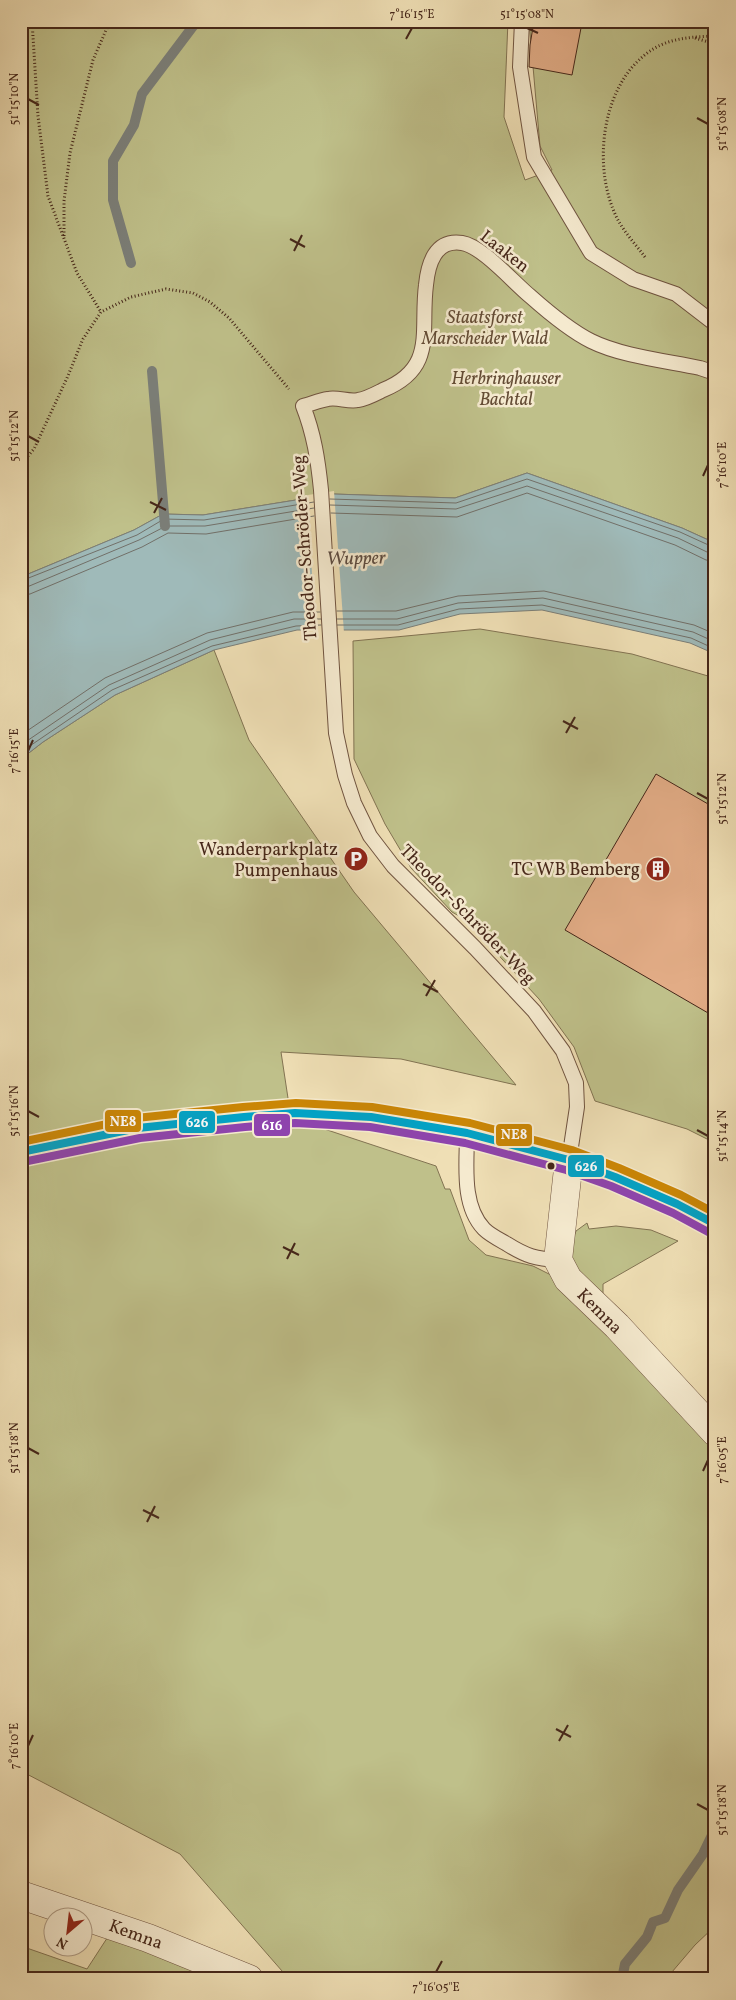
<svg xmlns="http://www.w3.org/2000/svg" width="736" height="2000" viewBox="0 0 736 2000" font-family="Vollkorn,serif">
<rect width="100%" height="100%" fill="#efdfb5"/>
<filter id="stains"><feTurbulence type="fractalNoise" baseFrequency=".004" numOctaves="4"/><feColorMatrix values="0 0 0 0 .2 0 0 0 0 .09 0 0 0 0 .02 0 0 0 .5 -.17"/></filter>
<radialGradient id="worn" r=".72"><stop offset=".6" stop-color="#630" stop-opacity="0"/><stop offset="1" stop-color="#630" stop-opacity=".3"/></radialGradient>
<!-- green -->
<g fill="#bfc08a" stroke="#827352">
<polygon points="21,21 508,21 504,117 525,180 552,170 540,146 529,21 715,21 715,543 682,528 527,473 455,498 333,494 203,515 163,514 134,530 21,577"/>
<polygon points="480,629 632,654 715,678 715,1143 687,1129 595,1101 574,1047 539,999 466,920 452,912 411,868 385,824 354,759 353,641"/>
<polygon points="214,650 249,740 354,892 516,1085 401,1059 281,1052 291,1118 436,1166 445,1189 450,1189 469,1240 486,1255 533,1266 561,1280 715,1451 715,1926 695,1945 666,1979 289,1979 180,1854 21,1771 21,759 43,742 115,695"/>
<polygon points="587,1223 589,1229 616,1226 651,1230 678,1241 603,1284 603,1300 575,1273 570,1246 576,1231"/>
<polygon points="113,1929 234,1979 21,1979 21,1946 87,1969"/>
</g>
<!-- water -->
<polygon fill="#9fbab9" stroke="#7b7f79" points="527,473 682,528 715,543 715,654 690,643 542,610 460,614 399,630 297,630 214,650 115,695 43,742 21,759 21,577 134,530 163,514 203,515 333,494 455,498"/>
<!-- pier -->
<polygon fill="#efdfb5" points="334,491 344,633 315,633 308,495"/>
<g fill="none" stroke-linecap="round" stroke-linejoin="round">
<!-- shore -->
<g stroke="#727069" stroke-width="1">
<polyline points="330,499 456,503 527,479 680,532 715,548"/>
<polyline points="330,505 456,509 527,486 678,538 709,553 715,554"/>
<polyline points="331,513 457,517 527,493 675,545 706,560 715,561"/>
<polyline points="21,581 137,535 164,519 204,520 314,502"/>
<polyline points="21,588 27,587 139,540 166,526 205,526 314,508"/>
<polyline points="21,595 30,594 142,547 168,533 206,534 314,516"/>
<polyline points="337,611 396,611 458,596 544,591 694,625 715,634"/>
<polyline points="337,619 397,619 458,603 543,598 693,632 715,642"/>
<polyline points="337,625 398,625 459,609 542,605 691,638 715,649"/>
<polyline points="21,735 105,678 207,633 293,612 320,612"/>
<polyline points="21,745 109,685 210,640 294,619 321,619"/>
<polyline points="21,752 112,690 212,646 296,626 321,625"/>
</g>
<!-- stream -->
<g stroke="#7b7f79" stroke-width="10">
<polyline points="131,263 113,200 113,161 134,125 142,94 197,21"/>
<polyline points="152,371 165,526"/>
<polyline points="622,1979 625,1964 647,1937 653,1922 665,1918 678,1890 703,1854 715,1829"/>
</g>
</g>
<!-- building -->
<g fill="#e2ac86" stroke="#452619">
<polygon points="534,21 550,21 581,28 572,75 529,67 530,45"/>
<polygon points="656,774 715,808 715,1017 565,930"/>
</g>
<g fill="none" stroke-linecap="round" stroke-linejoin="round">
<defs>
<g id="lane">
<polyline points="522,21 520,67 534,157 591,253 633,279 676,294 715,324"/>
<path d="M467,1133C467,1163 461,1205 484,1229C490,1235 500,1240 507,1244C526,1256 536,1259 558,1260"/>
<path d="M569,1160L577,1107L576,1083L563,1051L534,1011L475,948L393,866L370,836L354,803L345,775L336,733L321,490C318,460 314,434 303,406C311,404 320,400 328,399C338,397 348,402 358,400C366,399 375,394 383,390C437,368 420,331 426,285C428,264 435,239 462,243C482,246 514,283 530,296C548,312 569,330 591,341C621,356 667,361 700,368L715,373"/>
</g>
<g id="street">
<polyline points="569,1160 558,1260 568,1279 617,1326 715,1432"/>
<polyline points="21,1895 148,1938 249,1979"/>
</g>
<polyline id="secondary" points="21,1152 138,1128 244,1117 295,1113 371,1117 467,1133 569,1160 615,1177 677,1204 715,1224"/>
</defs>
<!-- lane casing -->
<use href="#lane" stroke="#705440" stroke-width="16"/>
<!-- street casing -->
<use href="#street" stroke="#705440" stroke-width="29"/>
<!-- secondary casing -->
<use href="#secondary" stroke="#452619" stroke-width="29"/>
<!-- path -->
<g stroke="#452619" stroke-width="3" stroke-dasharray="1 2.5" stroke-linecap="butt">
<polyline points="32,21 38,116 48,196 77,273 101,312"/>
<polyline points="695,38 715,44"/>
<polyline points="64,236 64,201 70,153 93,60 110,21"/>
<path d="M645,257C636,245 625,233 618,220C592,171 600,89 646,54C666,38 690,37 715,36"/>
<polyline points="21,464 34,449 67,378 83,339 101,312 131,297 166,289 193,293 210,302 229,318 289,389"/>
</g>
<!-- lane -->
<use href="#lane" stroke="#f5eacf" stroke-width="14"/>
<!-- street -->
<use href="#street" stroke="#f5eacf" stroke-width="28"/>
<!-- secondary -->
<use href="#secondary" stroke="#f5eacf" stroke-width="28"/>
<defs>
<polyline id="bus-1" points="21,1152 138,1128 244,1117 295,1113 371,1117 467,1133 569,1160 615,1177 677,1204 715,1224"/>
<polyline id="bus-2" points="23,1162 140,1138 245,1127 295,1123 370,1127 465,1143 566,1170 611,1186 673,1213 710,1233"/>
<polyline id="bus-3" points="21,1142 136,1118 243,1107 296,1103 372,1107 470,1123 572,1150 619,1168 681,1195 715,1213"/>
</defs>
<!-- bus-1 casing -->
<use href="#bus-1" stroke="#f5eacf" stroke-width="11"/>
<!-- bus-2 casing -->
<use href="#bus-2" stroke="#f5eacf" stroke-width="11"/>
<!-- bus-3 casing -->
<use href="#bus-3" stroke="#f5eacf" stroke-width="11"/>
<!-- bus-1 -->
<use href="#bus-1" stroke="#03a2c5" stroke-width="8"/>
<!-- bus-2 -->
<use href="#bus-2" stroke="#8e44ad" stroke-width="8"/>
<!-- bus-3 -->
<use href="#bus-3" stroke="#ca8606" stroke-width="8"/>
</g>
<!-- ticks -->
<path fill="none" stroke="#452619" stroke-width="2" d="M527,28L538,33M406,39L412,28M28,99L39,105M697,118L708,124M290,239L305,247M294,251L302,235M28,436L39,442M703,476L708,465M150,502L166,510M154,513L162,498M563,721L578,729M566,733L575,717M28,751L33,740M697,793L708,799M423,984L438,992M426,996L435,980M28,1111L39,1117M697,1130L708,1136M283,1247L299,1255M287,1259L295,1243M28,1448L39,1454M703,1471L708,1460M143,1510L159,1518M147,1522L155,1506M556,1729L571,1737M559,1741L568,1725M28,1746L33,1735M697,1804L708,1810M436,1972L442,1961"/>
<!-- icons -->
<defs>
<symbol id="parking-disc" viewBox="-11 -11 22 22"><circle r="9.5" fill="#8f2418" stroke="#f5eacf"/><path d="M-3.5-5.5H1a3.5 3.5 0 0 1 0 7H-1V5.5H-3.5ZM-1-3.4V-.6H.8a1.4 1.4 0 0 0 0-2.8Z" fill="#fff"/></symbol>
<symbol id="building-disc" viewBox="-11 -11 22 22"><circle r="9.5" fill="#8f2418" stroke="#f5eacf"/><path d="M-4-6H4V6H1V3H-1V6H-4ZM-2.5-4.3h1.7v1.8h-1.7ZM.8-4.3h1.7v1.8H.8ZM-2.5-1h1.7V.8h-1.7ZM.8-1h1.7V.8H.8Z" fill="#fff"/></symbol>
</defs>
<g fill-rule="evenodd">
<use href="#parking-disc" x="342" y="845" width="28" height="28"/>
<use href="#building-disc" x="644" y="855" width="28" height="28"/>
</g>
<!-- markers -->
<circle fill="#452619" stroke="#f5eacf" stroke-width="2" cx="551" cy="1166" r="4.5"/>
<g text-anchor="middle" stroke-width="5" stroke-linejoin="round" paint-order="stroke">
<!-- street labels -->
<g font-size="18" fill="#452619" stroke="#f5eacf">
<text transform="translate(505 251) rotate(38)" y="6">Laaken</text>
<text transform="translate(304 548) rotate(-94)" y="6">Theodor-Schröder-Weg</text>
<text transform="translate(468 914) rotate(46)" y="6">Theodor-Schröder-Weg</text>
<text transform="translate(600 1311) rotate(45)" y="6">Kemna</text>
<text transform="translate(136 1934) rotate(20)" y="6">Kemna</text>
</g>
<!-- park labels -->
<g font-size="18" font-style="italic" fill="#644c35" stroke="#f5eacf">
<text x="485" y="323">Staatsforst<tspan x="485" dy="21">Marscheider Wald</tspan></text>
<text x="506" y="384">Herbringhauser<tspan x="506" dy="21">Bachtal</tspan></text>
</g>
<!-- poi labels -->
<g font-size="18" fill="#452619" stroke="#f5eacf" text-anchor="end">
<text x="338" y="855">Wanderparkplatz<tspan x="338" dy="21">Pumpenhaus</tspan></text>
<text x="640" y="875">TC WB Bemberg</text>
</g>
<!-- water labels -->
<g font-size="19" font-style="italic" fill="#5c4b41" stroke="#f5eacf">
<text transform="translate(356 557) rotate(-1)" y="7">Wupper</text>
</g>
</g>
<g stroke="#f5eacf" stroke-width="2">
<rect x="104" y="1109" width="38" height="24" rx="5" fill="#ca8606"/>
<rect x="178" y="1110" width="38" height="24" rx="5" fill="#03a2c5"/>
<rect x="253" y="1113" width="38" height="24" rx="5" fill="#8e44ad"/>
<rect x="495" y="1123" width="38" height="24" rx="5" fill="#ca8606"/>
<rect x="567" y="1154" width="38" height="24" rx="5" fill="#03a2c5"/>
</g>
<g font-size="14" text-anchor="middle" font-weight="bold" fill="#fff">
<text x="123" y="1126">NE8</text>
<text x="197" y="1127">626</text>
<text x="272" y="1130">616</text>
<text x="514" y="1139">NE8</text>
<text x="586" y="1171">626</text>
</g>
<!-- margin -->
<rect width="736" height="2000" fill="none" stroke="#efdfb5" stroke-width="55"/>
<!-- north arrow -->
<g transform="translate(68 1932) rotate(208)"><circle r="24" fill="#f5eacf" stroke="#af9c86"/>
<path d="M0-4L9 19L0 12L-9 19Z" fill="#8f2418"/>
<text y="-8" font-size="14" font-weight="bold" text-anchor="middle" fill="#452619">N</text>
</g>
<rect x="28" y="28" width="680" height="1944" fill="none" stroke="#452619" stroke-width="2"/>
<g font-size="12" text-anchor="middle" fill="#452619">
<text x="412" y="18">7°16'15"E</text>
<text x="527" y="18">51°15'08"N</text>
<text transform="translate(14 99) rotate(-90)" y="4">51°15'10"N</text>
<text transform="translate(722 124) rotate(-90)" y="4">51°15'08"N</text>
<text transform="translate(14 436) rotate(-90)" y="4">51°15'12"N</text>
<text transform="translate(722 465) rotate(-90)" y="4">7°16'10"E</text>
<text transform="translate(14 751) rotate(-90)" y="4">7°16'15"E</text>
<text transform="translate(722 799) rotate(-90)" y="4">51°15'12"N</text>
<text transform="translate(14 1111) rotate(-90)" y="4">51°15'16"N</text>
<text transform="translate(722 1136) rotate(-90)" y="4">51°15'14"N</text>
<text transform="translate(14 1448) rotate(-90)" y="4">51°15'18"N</text>
<text transform="translate(722 1460) rotate(-90)" y="4">7°16'05"E</text>
<text transform="translate(14 1746) rotate(-90)" y="4">7°16'10"E</text>
<text transform="translate(722 1810) rotate(-90)" y="4">51°15'18"N</text>
<text x="436" y="1991">7°16'05"E</text>
</g>
<rect width="100%" height="100%" filter="url(#stains)"/>
<rect width="100%" height="100%" fill="url(#worn)"/>
</svg>
